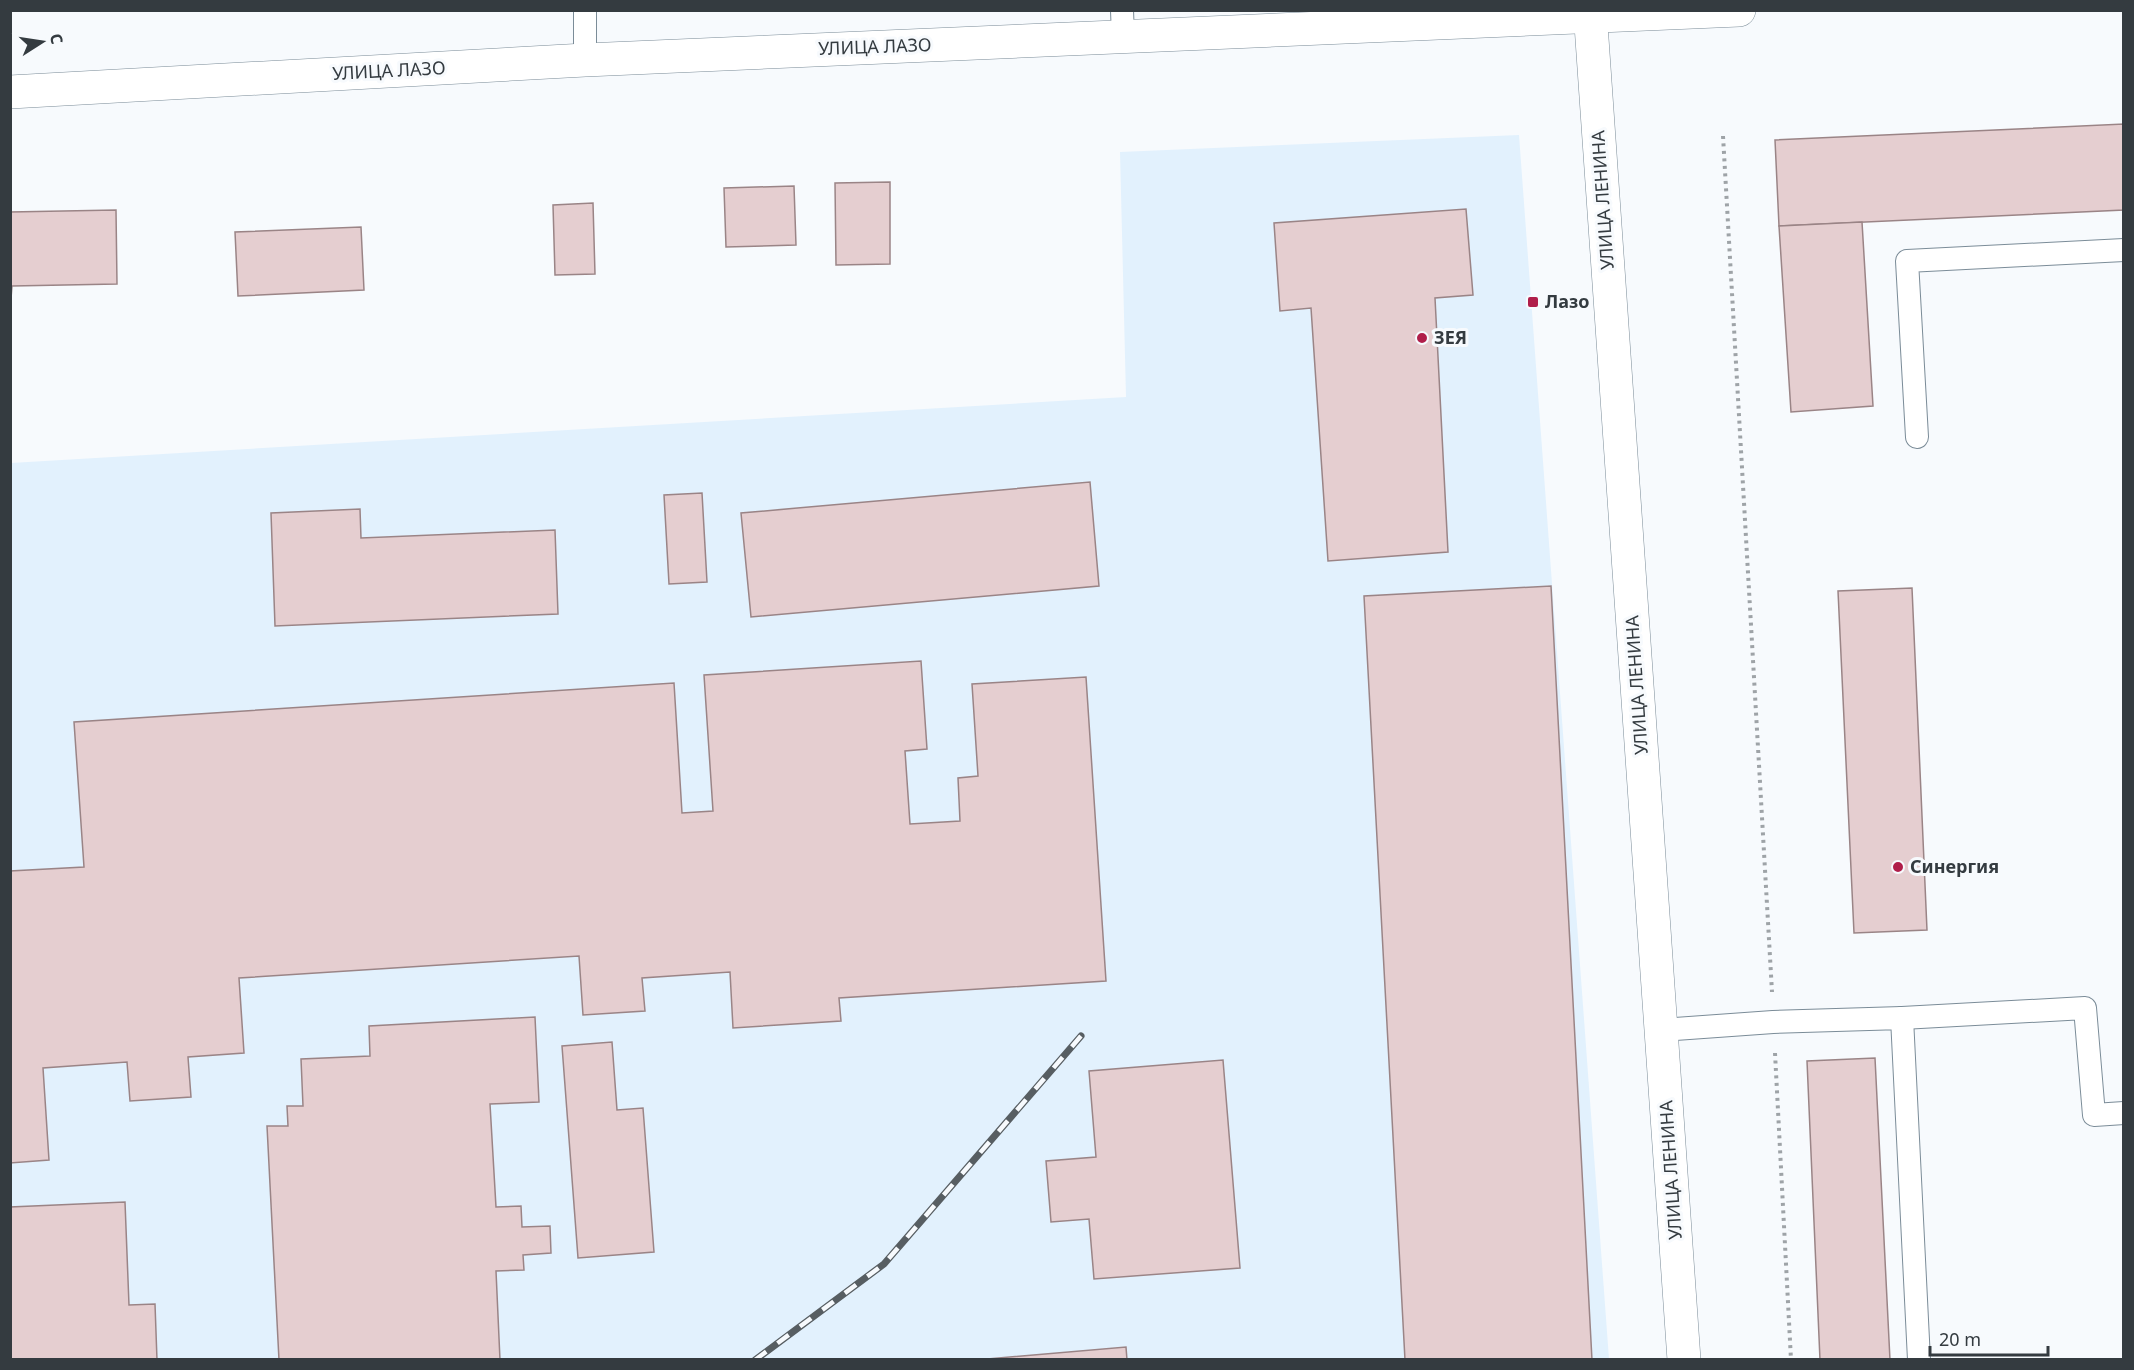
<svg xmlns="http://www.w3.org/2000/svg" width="2134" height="1370" viewBox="0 0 2134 1370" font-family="'Noto Sans',sans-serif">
<rect width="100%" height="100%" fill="#f7fafd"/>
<!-- built -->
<polygon fill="#e2f1fd" points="1519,135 1609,1359 11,1360 11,463 1126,397 1120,152"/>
<!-- building -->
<g fill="#e5ced0" stroke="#9a8486" stroke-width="1.5">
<polygon points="2124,124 2124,210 1779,226 1775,140"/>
<polygon points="890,182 890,264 836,265 835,183"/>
<polygon points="794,186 796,245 726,247 724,188"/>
<polygon points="593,203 595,274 555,275 553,205"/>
<polygon points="1466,209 1473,295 1435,298 1448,552 1328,561 1311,308 1280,311 1274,223"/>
<polygon points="116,210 117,284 12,286 10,311 10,212"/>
<polygon points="1862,222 1873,406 1791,412 1779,226"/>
<polygon points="361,227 364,290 238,296 235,232"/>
<polygon points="1090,482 1099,586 751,617 741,513"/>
<polygon points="702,493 707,582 669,584 664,495"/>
<polygon points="360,509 361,538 555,530 558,614 275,626 271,513"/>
<polygon points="1551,586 1592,1360 1405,1360 1364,596"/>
<polygon points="1912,588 1927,930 1854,933 1838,591"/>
<polygon points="921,661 927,749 905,751 910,824 960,821 958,778 978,776 972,684 1086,677 1106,981 839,998 841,1021 733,1028 730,972 642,978 645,1011 583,1015 579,956 239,978 244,1053 188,1057 191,1097 130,1101 127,1062 43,1068 49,1160 10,1163 10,871 84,867 74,722 674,683 682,813 713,811 704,675"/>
<polygon points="535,1017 539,1102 490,1104 496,1207 521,1206 522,1227 550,1226 551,1253 523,1255 524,1270 496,1271 500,1360 279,1360 267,1126 288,1126 287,1106 303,1106 301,1059 370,1056 369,1026"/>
<polygon points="612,1042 617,1110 643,1108 654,1252 578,1258 562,1046"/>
<polygon points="1875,1058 1890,1360 1820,1360 1807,1061"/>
<polygon points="1223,1060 1240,1268 1094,1279 1089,1219 1051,1222 1046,1161 1096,1157 1089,1071"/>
<polygon points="125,1202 129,1305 155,1304 157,1360 10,1360 10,1207"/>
<polygon points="1126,1347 1127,1360 976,1360"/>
</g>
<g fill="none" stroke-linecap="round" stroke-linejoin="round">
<defs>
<g id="lane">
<polyline points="585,10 585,60"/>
<polyline points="1122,10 1123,37"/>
<polyline points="1917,437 1907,261 2124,250"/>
<polyline points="1902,1018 2085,1008 2094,1115 2124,1113"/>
<polyline points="1661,1030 1773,1022 1902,1018 1919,1360"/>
</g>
<g id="secondary">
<polyline points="1590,10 1684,1360"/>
<polyline points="10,92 585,60 1739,10"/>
</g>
</defs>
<!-- lane casing -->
<use href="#lane" stroke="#7b8c98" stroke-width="24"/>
<!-- secondary casing -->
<use href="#secondary" stroke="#7b8c98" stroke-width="34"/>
<!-- path -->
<g stroke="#9ea3a7" stroke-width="4" stroke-dasharray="3 4.5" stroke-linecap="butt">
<polyline points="1723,136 1772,992"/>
<polyline points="1775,1053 1791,1360"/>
</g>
<!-- lane -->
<use href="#lane" stroke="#fff" stroke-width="22"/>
<!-- secondary -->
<use href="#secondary" stroke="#fff" stroke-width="33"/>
<defs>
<polyline id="rail" points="755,1360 884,1264 1081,1036"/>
</defs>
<!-- rail casing -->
<use href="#rail" stroke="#575e62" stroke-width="7"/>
<!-- rail -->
<use href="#rail" stroke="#f7fafd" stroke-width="4.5" stroke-dasharray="14" stroke-linecap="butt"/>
</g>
<!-- markers -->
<g fill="#b01e4a" stroke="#f7fafd" stroke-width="2">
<rect x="1527" y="296" width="12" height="12" rx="3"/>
<circle cx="1422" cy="338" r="6"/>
<circle cx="1898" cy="867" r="6"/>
</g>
<g text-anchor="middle" stroke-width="6" stroke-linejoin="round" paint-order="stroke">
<!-- street labels -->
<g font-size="18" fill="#343b40" stroke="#f7fafd">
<text transform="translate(875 47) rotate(-2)" y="6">УЛИЦА ЛАЗО</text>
<text transform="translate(389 71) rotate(-3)" y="6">УЛИЦА ЛАЗО</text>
<text transform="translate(1603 200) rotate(-94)" y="6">УЛИЦА ЛЕНИНА</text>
<text transform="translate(1637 685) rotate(-94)" y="6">УЛИЦА ЛЕНИНА</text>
<text transform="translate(1671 1170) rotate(-94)" y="6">УЛИЦА ЛЕНИНА</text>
</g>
<!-- poi labels -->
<g font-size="18" font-weight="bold" fill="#343b40" stroke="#f7fafd" text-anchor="start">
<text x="1545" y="308">Лазо</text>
<text x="1434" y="344">ЗЕЯ</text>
<text x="1910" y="873">Синергия</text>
</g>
</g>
<!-- border -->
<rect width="2134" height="1370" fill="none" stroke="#343b40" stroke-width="24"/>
<!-- north arrow -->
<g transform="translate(42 42) rotate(78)" stroke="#f7fafd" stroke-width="4.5" paint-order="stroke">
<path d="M0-4.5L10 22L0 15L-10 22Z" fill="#343b40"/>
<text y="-9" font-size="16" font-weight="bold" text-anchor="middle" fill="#343b40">С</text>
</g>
<!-- scale -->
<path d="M1930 1346v9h118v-9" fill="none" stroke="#343b40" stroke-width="3"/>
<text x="1939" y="1346" font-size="18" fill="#343b40" stroke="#f7fafd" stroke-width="4.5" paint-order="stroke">20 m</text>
</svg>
